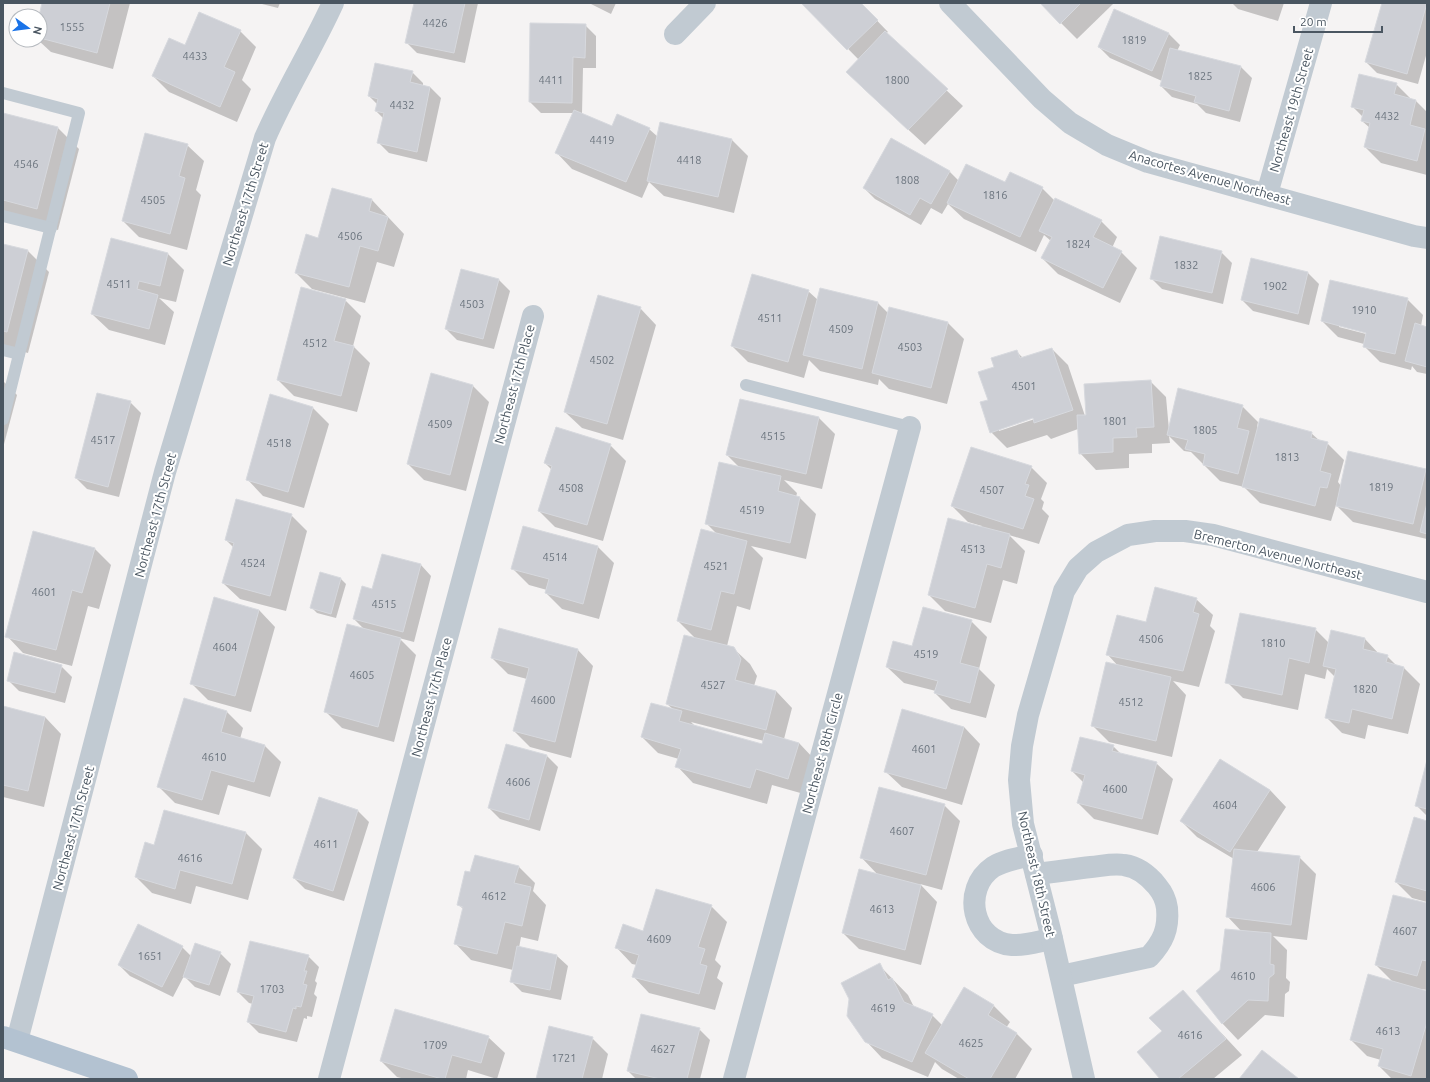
<svg xmlns="http://www.w3.org/2000/svg" width="1430" height="1082" viewBox="0 0 1430 1082" font-family="Ubuntu,sans-serif">
<rect width="100%" height="100%" fill="#f5f3f3"/>
<!-- shadow -->
<g fill="#0003" fill-rule="evenodd">
<polygon points="43,3 130,3 113,69 51,52 38,40 40,40 40,16"/>
<polygon points="258,3 280,3 278,8"/>
<polygon points="415,3 478,3 465,63 417,53 406,42"/>
<polygon points="589,3 616,3 611,14"/>
<polygon points="803,3 860,3 888,32 886,33 963,106 925,145 863,88 859,60"/>
<polygon points="1041,3 1114,3 1077,39"/>
<polygon points="1232,3 1284,3 1278,21 1238,9"/>
<polygon points="1383,3 1427,3 1427,52 1418,84 1377,73 1366,62"/>
<polygon points="1115,11 1169,34 1180,45 1177,51 1241,67 1252,78 1240,122 1206,113 1197,104 1172,97 1161,86 1162,81 1110,58 1099,47"/>
<polygon points="585,25 596,36 596,68 583,68 582,114 613,127 649,129 658,137 732,140 748,156 734,213 664,196 649,182 642,198 572,169 556,152 574,113 541,113 530,102"/>
<polygon points="240,31 256,47 242,80 251,89 237,122 169,92 153,76 185,46"/>
<polygon points="412,72 423,83 423,86 430,87 441,98 427,162 389,153 378,142 383,118 376,111 378,105 369,96"/>
<polygon points="1396,84 1412,100 1416,101 1427,112 1427,175 1381,163 1365,147 1370,128 1362,121 1363,117 1352,106"/>
<polygon points="3,114 58,128 79,149 58,230 3,215"/>
<polygon points="892,140 950,172 959,181 1006,184 1011,173 1042,188 1055,201 1101,221 1117,237 1112,248 1121,252 1137,268 1120,303 1058,274 1042,258 1051,241 1044,235 1036,252 964,219 948,204 942,214 931,208 921,225 875,199 864,188"/>
<polygon points="187,145 204,161 196,190 201,195 187,250 139,237 123,221"/>
<polygon points="372,200 404,234 394,267 377,262 365,303 312,289 296,273 319,239"/>
<polygon points="3,245 28,251 49,272 28,353 3,346"/>
<polygon points="1221,252 1232,263 1223,304 1162,289 1151,278"/>
<polygon points="168,254 184,270 176,302 159,298 174,312 165,345 109,330 92,314"/>
<polygon points="1308,273 1319,284 1309,325 1253,311 1242,300"/>
<polygon points="499,280 510,291 494,349 457,340 446,329"/>
<polygon points="808,291 818,300 878,303 889,314 890,308 948,323 964,339 947,404 889,389 879,379 878,385 820,371 809,360 804,378 748,362 732,346"/>
<path d="M1407,299L1423,315L1421,326L1427,328V374L1417,372L1412,366L1411,370L1380,362L1364,346V344L1338,337L1322,321ZM1339,325L1371,333L1370,335L1339,327Z"/>
<polygon points="345,300 361,316 353,346 370,363 357,412 294,396 278,380"/>
<polygon points="640,308 656,325 623,440 582,428 565,412"/>
<path d="M1052,349L1068,365L1085,416L1150,381L1166,397L1169,430L1242,406L1258,422L1257,427L1311,433L1320,441L1327,443L1344,460L1338,482L1341,486L1426,470L1427,471V539L1353,522L1336,505L1331,521L1260,503L1244,487L1220,481L1191,452L1184,451L1169,436L1170,443L1152,444V453L1129,454V468L1096,470L1080,453L1078,429L1051,439L1047,435L1007,448L991,432L989,400L995,368L1016,351L1023,358ZM1037,416L1038,418L999,431V429Z"/>
<polygon points="431,375 473,386 489,402 466,491 424,480 408,464"/>
<polygon points="3,381 17,395 3,448"/>
<path d="M740,400L819,418L835,434L822,489L784,480L797,493L796,497L800,498L816,514L806,559L751,546L763,558L750,610L737,606L727,646L733,648L750,664L757,676L754,686L776,691L792,708L784,739L799,743L815,760L804,794L772,785L767,804L693,783L677,766L679,759L658,753L642,737L674,710L667,704L696,639L678,621L717,534L706,523L740,468L727,455ZM691,722L764,741L763,745L696,727Z"/>
<polygon points="130,402 141,413 119,497 87,489 76,478"/>
<polygon points="312,407 329,424 304,508 263,496 247,479"/>
<polygon points="610,445 626,461 603,541 555,527 539,511 552,470 545,463"/>
<polygon points="1031,467 1047,483 1041,499 1044,502 1042,509 1049,516 1039,544 1009,535 1025,551 1017,584 1003,580 991,623 945,611 929,595 982,526 968,522 952,506"/>
<polygon points="291,515 307,531 286,611 240,599 223,583 234,548 226,540"/>
<polygon points="598,547 614,563 599,619 562,609 546,593 547,590 529,585 512,568"/>
<polygon points="94,548 111,565 99,609 88,606 72,666 23,653 7,636"/>
<polygon points="421,565 431,576 414,642 399,638 416,655 394,742 342,728 326,712 365,630 354,619 373,590"/>
<polygon points="321,573 341,579 346,584 336,618 317,613 312,608"/>
<polygon points="1196,599 1213,615 1210,626 1215,631 1199,687 1173,681 1186,695 1172,757 1109,742 1092,725 1119,667 1108,655"/>
<polygon points="259,610 275,627 251,712 208,700 191,683"/>
<polygon points="971,621 987,637 979,669 995,685 986,718 951,709 935,693 936,691 904,683 887,667 912,647"/>
<polygon points="1315,629 1329,643 1332,631 1365,639 1380,655 1387,656 1397,666 1404,668 1420,684 1408,734 1368,725 1365,739 1342,733 1326,717 1335,677 1327,669 1325,679 1305,674 1298,710 1243,698 1227,682"/>
<polygon points="577,649 593,666 571,758 530,747 514,731 527,679 508,674 492,658"/>
<polygon points="61,666 72,677 65,703 19,691 8,680"/>
<polygon points="3,707 45,717 61,734 44,807 3,797"/>
<polygon points="227,712 243,728 240,739 265,746 281,762 270,797 228,785 219,815 175,803 159,787"/>
<polygon points="964,727 980,744 962,805 902,787 885,771"/>
<polygon points="507,745 547,756 558,767 540,831 500,819 489,808"/>
<polygon points="1113,746 1121,754 1156,763 1173,779 1158,835 1094,819 1078,803 1084,783 1072,771"/>
<polygon points="1220,760 1270,790 1286,807 1257,852 1299,857 1316,874 1307,940 1273,936 1287,950 1286,978 1290,982 1289,991 1285,994 1284,1017 1265,1015 1238,1040 1222,1023 1221,971 1242,932 1227,916 1234,859 1197,837 1181,821"/>
<polygon points="1427,764 1427,816 1416,805"/>
<polygon points="320,799 358,811 369,822 344,901 305,889 294,878"/>
<polygon points="944,805 960,821 942,890 920,884 937,902 921,965 859,949 843,933 878,875 861,857"/>
<polygon points="164,812 246,833 262,849 248,900 196,886 191,904 152,893 136,877 155,846"/>
<polygon points="1427,822 1427,902 1412,898 1396,882"/>
<polygon points="518,866 535,883 533,891 546,905 538,941 521,937 519,948 557,956 568,966 561,1000 522,992 511,981 513,970 471,960 455,943 463,909 459,905 471,874"/>
<polygon points="1427,904 1427,990 1422,989 1422,991 1427,992 1427,1079 1392,1079 1379,1066 1381,1060 1367,1056 1351,1040 1393,982 1376,965"/>
<polygon points="711,906 727,922 715,960 721,966 717,978 723,983 715,1010 649,993 633,976 637,965 632,964 616,947 644,932"/>
<polygon points="182,947 191,956 220,953 231,964 220,996 195,987 184,976 173,997 130,976 119,965"/>
<polygon points="308,956 319,967 315,981 317,983 314,994 317,997 312,1017 307,1016 307,1019 304,1018 297,1042 259,1033 248,1022 253,1004 249,1003 238,992"/>
<polygon points="879,965 908,995 914,1007 932,1015 942,1025 994,1006 1010,1022 1006,1028 1016,1033 1032,1049 1015,1079 959,1079 942,1069 935,1062 928,1077 882,1058 866,1041"/>
<polygon points="1182,991 1242,1055 1213,1079 1162,1079 1163,1031"/>
<polygon points="699,1029 710,1040 700,1079 636,1079 628,1071"/>
<polygon points="488,1037 505,1053 497,1079 468,1070 466,1079 405,1079 397,1077 381,1061"/>
<polygon points="592,1038 608,1054 602,1079 538,1079"/>
</g>
<!-- building -->
<g fill="#cdcfd5" stroke="#d7d9de">
<polygon points="42,3 110,3 97,53 40,38 40,16 39,16"/>
<polygon points="414,3 465,3 454,53 405,43"/>
<polygon points="801,3 861,3 878,20 847,50"/>
<polygon points="1040,3 1081,3 1060,24"/>
<polygon points="1382,3 1427,3 1407,74 1365,62"/>
<polygon points="1114,9 1169,33 1152,71 1098,47"/>
<polygon points="199,12 241,30 224,67 235,72 220,107 152,76 169,38 185,45"/>
<polygon points="530,23 586,24 585,58 573,57 572,103 529,102"/>
<polygon points="885,31 948,89 908,130 846,72"/>
<polygon points="1170,48 1241,66 1229,111 1194,102 1196,96 1160,86"/>
<polygon points="375,63 413,71 410,82 430,87 417,152 377,143 384,113 375,111 378,99 368,96"/>
<polygon points="1359,74 1397,83 1394,94 1416,100 1410,125 1425,129 1417,161 1364,147 1370,123 1361,121 1364,110 1351,107"/>
<polygon points="574,110 612,126 617,114 650,128 626,182 555,153"/>
<polygon points="3,113 58,127 37,209 3,200"/>
<polygon points="660,122 732,139 718,197 647,181"/>
<polygon points="145,133 188,144 179,176 185,178 170,234 122,221"/>
<polygon points="891,138 950,171 931,204 920,198 910,215 863,188"/>
<polygon points="966,164 1005,182 1010,172 1043,187 1020,237 947,203"/>
<polygon points="332,188 372,199 369,211 388,217 378,251 360,246 349,287 295,273 306,234 318,238"/>
<polygon points="1055,198 1102,220 1093,237 1122,251 1103,288 1041,258 1052,237 1039,231"/>
<polygon points="1160,236 1222,251 1212,293 1150,279"/>
<polygon points="111,238 168,253 160,286 139,281 137,289 158,295 149,329 91,314"/>
<polygon points="3,244 28,250 7,332 3,331"/>
<polygon points="1251,258 1308,272 1298,314 1241,300"/>
<polygon points="461,269 499,279 483,339 445,329"/>
<polygon points="752,274 809,290 788,362 731,346"/>
<polygon points="1330,280 1408,298 1395,354 1363,347 1366,333 1321,321"/>
<polygon points="301,287 346,299 334,341 354,346 341,396 277,380"/>
<polygon points="820,288 878,302 862,369 803,355"/>
<polygon points="598,295 641,307 607,424 564,412"/>
<polygon points="889,307 948,322 931,388 872,373"/>
<polygon points="1415,323 1427,327 1427,367 1405,361"/>
<polygon points="1052,348 1073,410 1034,423 1033,418 990,433 980,402 988,400 978,372 994,367 991,358 1017,350 1020,358"/>
<polygon points="431,373 473,385 450,475 407,464"/>
<polygon points="1151,380 1154,427 1136,428 1137,437 1113,438 1113,452 1079,454 1077,415 1086,415 1084,384"/>
<polygon points="1178,388 1243,405 1237,428 1249,431 1238,474 1203,465 1205,454 1185,449 1188,440 1167,435"/>
<polygon points="97,393 131,401 108,487 75,478"/>
<polygon points="270,394 313,407 288,492 246,480"/>
<polygon points="740,399 819,417 806,474 726,455"/>
<polygon points="1260,418 1312,432 1311,438 1328,442 1320,471 1331,474 1327,488 1320,487 1315,506 1242,487"/>
<polygon points="556,427 611,444 587,525 538,511 552,466 544,463"/>
<polygon points="971,447 1032,466 1025,484 1029,485 1025,496 1034,499 1023,529 951,506"/>
<polygon points="1348,451 1426,469 1413,524 1336,506"/>
<polygon points="719,462 781,476 778,491 800,497 790,543 705,524"/>
<polygon points="236,499 292,514 270,596 222,583 234,543 225,540"/>
<polygon points="1427,503 1427,534 1420,532"/>
<polygon points="948,518 1010,534 1001,568 987,564 975,608 928,595"/>
<polygon points="523,526 598,546 583,604 545,593 549,579 511,569"/>
<polygon points="701,529 747,541 734,594 721,591 711,630 677,621"/>
<polygon points="33,531 95,548 82,593 72,590 56,650 5,637"/>
<polygon points="382,554 421,564 403,632 353,619 362,586 372,589"/>
<polygon points="320,572 341,578 331,614 310,608"/>
<polygon points="1155,587 1197,598 1193,612 1199,614 1183,671 1106,655 1117,615 1146,622"/>
<polygon points="214,597 259,610 235,696 190,684"/>
<polygon points="923,607 972,620 960,663 979,668 970,703 934,693 938,681 886,667 893,641 912,646"/>
<polygon points="1240,613 1316,628 1309,663 1289,658 1282,695 1225,683"/>
<polygon points="347,624 401,638 378,727 324,712"/>
<polygon points="499,628 578,649 555,742 513,731 529,668 491,658"/>
<polygon points="1331,630 1365,638 1363,649 1388,655 1386,662 1404,667 1392,719 1352,709 1349,723 1325,718 1336,669 1323,666"/>
<polygon points="684,635 734,647 741,659 735,680 776,691 766,730 666,704"/>
<polygon points="14,652 62,665 55,693 7,681"/>
<polygon points="1106,662 1171,677 1156,741 1091,726"/>
<polygon points="184,698 227,711 221,732 265,745 254,782 211,770 202,800 157,787"/>
<polygon points="651,703 682,711 679,721 762,744 765,733 799,743 788,779 756,769 750,788 675,767 681,749 641,737"/>
<polygon points="3,706 45,717 28,791 3,785"/>
<polygon points="902,709 964,727 946,789 884,772"/>
<polygon points="1080,737 1114,745 1112,751 1157,762 1142,819 1077,803 1085,775 1071,771"/>
<polygon points="506,744 547,755 529,820 488,808"/>
<polygon points="1220,759 1270,790 1230,852 1180,821"/>
<polygon points="1427,760 1427,809 1415,806"/>
<polygon points="879,787 945,804 926,875 860,858"/>
<polygon points="319,797 358,810 333,891 293,878"/>
<polygon points="164,810 246,832 232,884 180,870 175,889 135,877 145,842 154,845"/>
<polygon points="1414,817 1427,821 1427,891 1395,882"/>
<polygon points="1234,849 1300,856 1291,925 1226,917"/>
<polygon points="475,855 519,866 514,883 531,887 522,926 505,922 497,954 454,944 463,907 457,905 465,871 470,872"/>
<polygon points="859,869 921,885 905,950 842,933"/>
<polygon points="656,889 712,905 698,947 705,949 700,964 707,966 699,994 632,977 639,955 615,948 623,924 643,931"/>
<polygon points="1393,895 1427,903 1427,961 1422,960 1417,976 1375,965"/>
<polygon points="138,924 183,946 162,987 118,965"/>
<polygon points="1225,929 1271,933 1270,964 1274,965 1274,974 1269,978 1268,1001 1248,1000 1222,1024 1196,991 1220,970"/>
<polygon points="250,941 309,955 304,971 307,971 303,984 307,985 301,1007 296,1006 296,1009 293,1008 286,1032 247,1022 254,996 237,992"/>
<polygon points="195,943 221,952 209,985 183,977"/>
<polygon points="517,946 557,955 550,990 510,982"/>
<polygon points="880,963 888,980 892,978 904,1002 933,1014 912,1062 865,1042 847,1016 849,999 841,983"/>
<polygon points="1368,974 1427,991 1427,1022 1411,1076 1378,1066 1383,1049 1350,1040"/>
<polygon points="964,987 994,1005 988,1015 1017,1033 990,1079 969,1079 925,1053"/>
<polygon points="1183,990 1226,1039 1178,1079 1160,1079 1137,1052 1162,1031 1149,1018"/>
<polygon points="395,1009 489,1036 481,1063 452,1055 445,1079 442,1079 380,1061"/>
<polygon points="641,1014 700,1028 687,1079 660,1079 627,1071"/>
<polygon points="549,1026 593,1037 582,1079 536,1079"/>
<polygon points="1262,1050 1299,1079 1239,1079"/>
</g>
<g fill="none" stroke-linecap="round" stroke-linejoin="round">
<!-- lane -->
<g stroke="#c1cad2" stroke-width="12">
<polyline points="3,93 79,113 3,419"/>
<polyline points="3,216 51,228"/>
<polyline points="3,350 19,354"/>
<polyline points="746,385 910,427"/>
</g>
<!-- street -->
<g stroke="#c1cad2" stroke-width="22">
<polyline points="950,3 1042,99 1070,123 1107,145 1148,162 1414,236 1427,238"/>
<polyline points="675,34 705,3"/>
<polyline points="1267,194 1321,3"/>
<path d="M1032,855C1019,858 1004,860 993,867C961,889 972,942 1012,945C1025,946 1040,941 1052,939"/>
<path d="M1036,874C1055,872 1073,869 1091,867C1102,866 1113,863 1124,865C1138,867 1149,876 1157,886C1162,892 1166,900 1167,908C1169,929 1163,942 1149,957L1061,976"/>
<path d="M17,1041L165,472L265,138C285,92 312,49 333,3"/>
<polyline points="329,1079 533,316"/>
<polyline points="734,1079 910,427"/>
<polyline points="1084,1079 1050,930 1023,824 1019,780 1022,746 1028,715 1064,591 1078,568 1096,552 1128,535 1155,531 1185,531 1213,535 1427,592"/>
</g>
<!-- primary -->
<polyline stroke="#b3c2d1" stroke-width="22" points="3,1037 127,1079"/>
</g>
<g text-anchor="middle" stroke-width="4" stroke-linejoin="round" paint-order="stroke">
<!-- number labels -->
<g font-size="11" fill="#6b747e">
<text x="435" y="27">4426</text>
<text x="72" y="31">1555</text>
<text x="1134" y="44">1819</text>
<text x="195" y="60">4433</text>
<text x="1200" y="80">1825</text>
<text x="551" y="84">4411</text>
<text x="897" y="84">1800</text>
<text x="402" y="109">4432</text>
<text x="1387" y="120">4432</text>
<text x="602" y="144">4419</text>
<text x="689" y="164">4418</text>
<text x="26" y="168">4546</text>
<text x="907" y="184">1808</text>
<text x="995" y="199">1816</text>
<text x="153" y="204">4505</text>
<text x="350" y="240">4506</text>
<text x="1078" y="248">1824</text>
<text x="1186" y="269">1832</text>
<text x="119" y="288">4511</text>
<text x="1275" y="290">1902</text>
<text x="472" y="308">4503</text>
<text x="1364" y="314">1910</text>
<text x="770" y="322">4511</text>
<text x="841" y="333">4509</text>
<text x="315" y="347">4512</text>
<text x="910" y="351">4503</text>
<text x="602" y="364">4502</text>
<text x="1024" y="390">4501</text>
<text x="1115" y="425">1801</text>
<text x="440" y="428">4509</text>
<text x="1205" y="434">1805</text>
<text x="773" y="440">4515</text>
<text x="103" y="444">4517</text>
<text x="279" y="447">4518</text>
<text x="1287" y="461">1813</text>
<text x="1381" y="491">1819</text>
<text x="571" y="492">4508</text>
<text x="992" y="494">4507</text>
<text x="752" y="514">4519</text>
<text x="973" y="553">4513</text>
<text x="555" y="561">4514</text>
<text x="253" y="567">4524</text>
<text x="716" y="570">4521</text>
<text x="44" y="596">4601</text>
<text x="384" y="608">4515</text>
<text x="1151" y="643">4506</text>
<text x="1273" y="647">1810</text>
<text x="225" y="651">4604</text>
<text x="926" y="658">4519</text>
<text x="362" y="679">4605</text>
<text x="713" y="689">4527</text>
<text x="1365" y="693">1820</text>
<text x="543" y="704">4600</text>
<text x="1131" y="706">4512</text>
<text x="924" y="753">4601</text>
<text x="214" y="761">4610</text>
<text x="518" y="786">4606</text>
<text x="1115" y="793">4600</text>
<text x="1225" y="809">4604</text>
<text x="902" y="835">4607</text>
<text x="326" y="848">4611</text>
<text x="190" y="862">4616</text>
<text x="1263" y="891">4606</text>
<text x="494" y="900">4612</text>
<text x="882" y="913">4613</text>
<text x="1405" y="935">4607</text>
<text x="659" y="943">4609</text>
<text x="150" y="960">1651</text>
<text x="1243" y="980">4610</text>
<text x="272" y="993">1703</text>
<text x="883" y="1012">4619</text>
<text x="1388" y="1035">4613</text>
<text x="1190" y="1039">4616</text>
<text x="971" y="1047">4625</text>
<text x="435" y="1049">1709</text>
<text x="663" y="1053">4627</text>
<text x="564" y="1062">1721</text>
</g>
<!-- street labels -->
<g font-size="13" fill="#4a5661" stroke="#fff">
<text transform="translate(1291 110) rotate(-74)" y="5">Northeast 19th Street</text>
<text transform="translate(1210 177) rotate(16)" y="5">Anacortes Avenue Northeast</text>
<text transform="translate(245 204) rotate(-73)" y="5">Northeast 17th Street</text>
<text transform="translate(514 384) rotate(-75)" y="5">Northeast 17th Place</text>
<text transform="translate(155 515) rotate(-75)" y="5">Northeast 17th Street</text>
<text transform="translate(1278 554) rotate(14)" y="5">Bremerton Avenue Northeast</text>
<text transform="translate(431 697) rotate(-75)" y="5">Northeast 17th Place</text>
<text transform="translate(822 753) rotate(-75)" y="5">Northeast 18th Circle</text>
<text transform="translate(73 828) rotate(-75)" y="5">Northeast 17th Street</text>
<text transform="translate(1037 874) rotate(77)" y="5">Northeast 18th Street</text>
</g>
</g>
<!-- border -->
<rect width="1430" height="1082" fill="none" stroke="#4a5661" stroke-width="8"/>
<!-- north arrow -->
<g transform="translate(28 28) rotate(104)"><circle r="19" fill="#ffffff" stroke="#b7bbc0"/>
<path d="M0-3L7 15L0 10L-7 15Z" fill="#1a73e8"/>
<text y="-6" font-size="11" font-weight="bold" text-anchor="middle" fill="#4a5661">N</text>
</g>
<!-- scale -->
<path d="M1294 26v6h88v-6" fill="none" stroke="#4a5661" stroke-width="2"/>
<text x="1300" y="26" font-size="12" fill="#4a5661" stroke="#ffffff" stroke-width="3" paint-order="stroke">20 m</text>
</svg>
